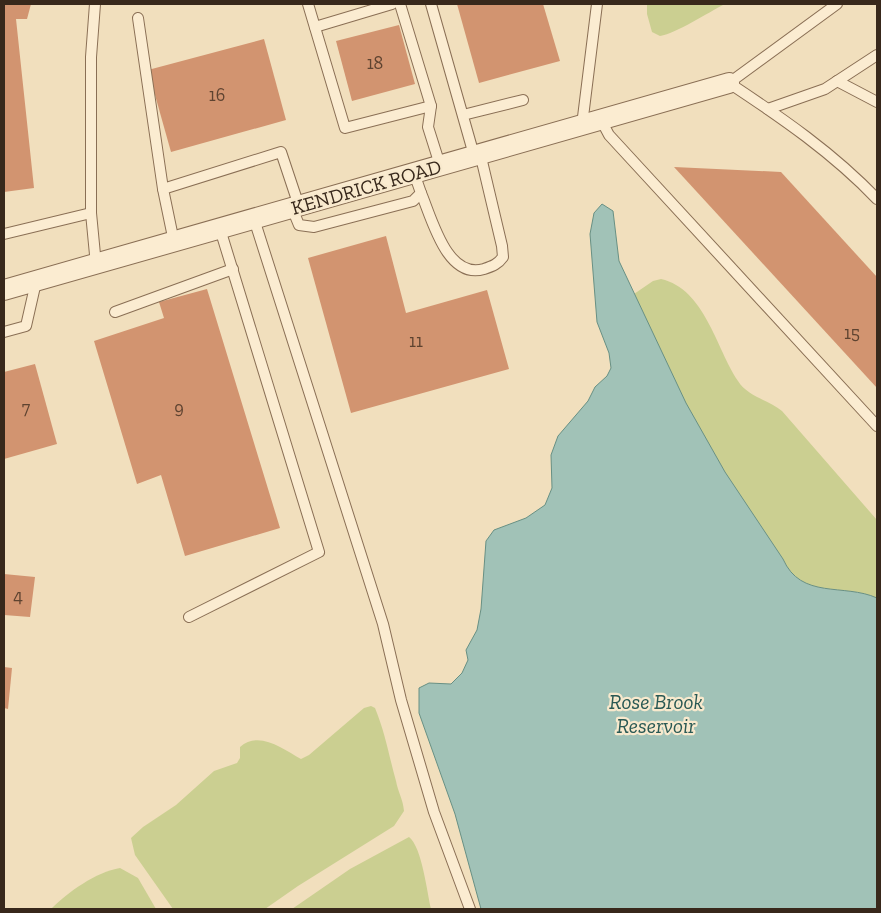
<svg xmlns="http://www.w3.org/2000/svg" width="881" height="913" viewBox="0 0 881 913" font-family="'Zilla Slab',serif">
<rect width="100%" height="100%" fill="#f1dfbd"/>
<!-- green -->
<g fill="#cbcf91">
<path d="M647,4H725C707,13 677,33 660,36L652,32L647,14Z"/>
<path d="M661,279C705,289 716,348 738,381C748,397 769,400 782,411L877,520V598C844,583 801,600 783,559L725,472L686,404L634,294L653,281Z"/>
<path d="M371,706L375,708C385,732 389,756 396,781C398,792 403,799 404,811L394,826L298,886L265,909H173L135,855L131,838L143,827L176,805L214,771L237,763L240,758V747C259,730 283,749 301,759L309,755L364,708Z"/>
<path d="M409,837C422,847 427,892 431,909H292L350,869Z"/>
<path d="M120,868L138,878L156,909H51C68,892 96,872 120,868Z"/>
</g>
<!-- water -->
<path fill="#a1c2b7" stroke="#689084" d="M602,204L613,211L619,261L686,403L725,472L783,559C801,600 844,583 877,598V909H481L455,814L419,713V688L429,683L451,684L462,673L468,660L466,650L477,630L481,609L486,541L494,530L526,518L545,505L552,488L551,455L558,436L588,401L595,387L607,376L611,368L609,353L597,322L590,234L594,213Z"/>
<!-- building -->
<g fill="#d29470">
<polygon points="4,4 31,4 27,19 16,19 34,188 4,192"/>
<polygon points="457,4 543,4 560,61 479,83"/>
<polygon points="399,25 415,84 352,101 336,41"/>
<polygon points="264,39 286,120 171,152 148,70"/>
<polygon points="674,167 781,172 877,277 877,388"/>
<polygon points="386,236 406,313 487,290 509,369 351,413 308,258"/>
<polygon points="207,289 280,528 185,556 161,475 137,484 94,341 164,318 159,302"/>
<polygon points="35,364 57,444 4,459 4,372"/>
<polygon points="4,574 35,577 30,617 4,615"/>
<polygon points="4,667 12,668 8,709 4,708"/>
</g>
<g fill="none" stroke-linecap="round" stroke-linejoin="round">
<defs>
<g id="lane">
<polyline points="95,4 91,57 91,213 96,265"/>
<polyline points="308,4 345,128 431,106"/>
<polyline points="400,4 431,106 428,127 440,165"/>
<polyline points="431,4 474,155"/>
<path d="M837,4L729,83C782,118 833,153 877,199"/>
<polyline points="138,18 163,189"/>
<polyline points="315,27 392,4"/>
<polyline points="837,81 877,102"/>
<polyline points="768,109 825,89 877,55"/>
<polyline points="463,115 523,100"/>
<polyline points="601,120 609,135 877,426"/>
<polyline points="582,125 597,4"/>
<path d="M421,193C432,219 447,280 484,269C493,266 498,264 503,257L502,246L480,153"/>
<polyline points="292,208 299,225 314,227 413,201 421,193 414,173"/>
<polyline points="254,219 383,624 401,700 434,812 470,909"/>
<polyline points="4,234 91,213"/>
<polyline points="174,242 163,189 281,152 299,206"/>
<polyline points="115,312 233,269"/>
<polyline points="4,332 26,326 36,282"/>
<polyline points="189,617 319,552 220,229"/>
</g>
<polyline id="street" points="4,290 729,83"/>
</defs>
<!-- lane casing -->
<use href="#lane" stroke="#8a6f55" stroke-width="12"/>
<!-- street casing -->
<use href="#street" stroke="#8a6f55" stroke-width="22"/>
<!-- lane -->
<use href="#lane" stroke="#fbecd1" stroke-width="10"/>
<!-- street -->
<use href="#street" stroke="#fbecd1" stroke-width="20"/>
</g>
<g text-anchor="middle" stroke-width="4.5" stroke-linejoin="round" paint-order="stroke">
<!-- number labels -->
<g font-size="18" fill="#5e4330">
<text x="375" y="69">18</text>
<text x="217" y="101">16</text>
<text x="852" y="339">15</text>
<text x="416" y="347">11</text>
<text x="26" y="414">7</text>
<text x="179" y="414">9</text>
<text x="18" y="602">4</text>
</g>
<!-- street labels -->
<g font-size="20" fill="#38281b" stroke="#f8e9cd">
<text transform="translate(366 187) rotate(-16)" y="7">KENDRICK ROAD</text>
</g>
<!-- water labels -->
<g font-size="21" font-style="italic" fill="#295954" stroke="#f8e9cd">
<text x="656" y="709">Rose Brook<tspan x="656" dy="24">Reservoir</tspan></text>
</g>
</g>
<!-- border -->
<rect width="881" height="913" fill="none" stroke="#38281b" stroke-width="10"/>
</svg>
